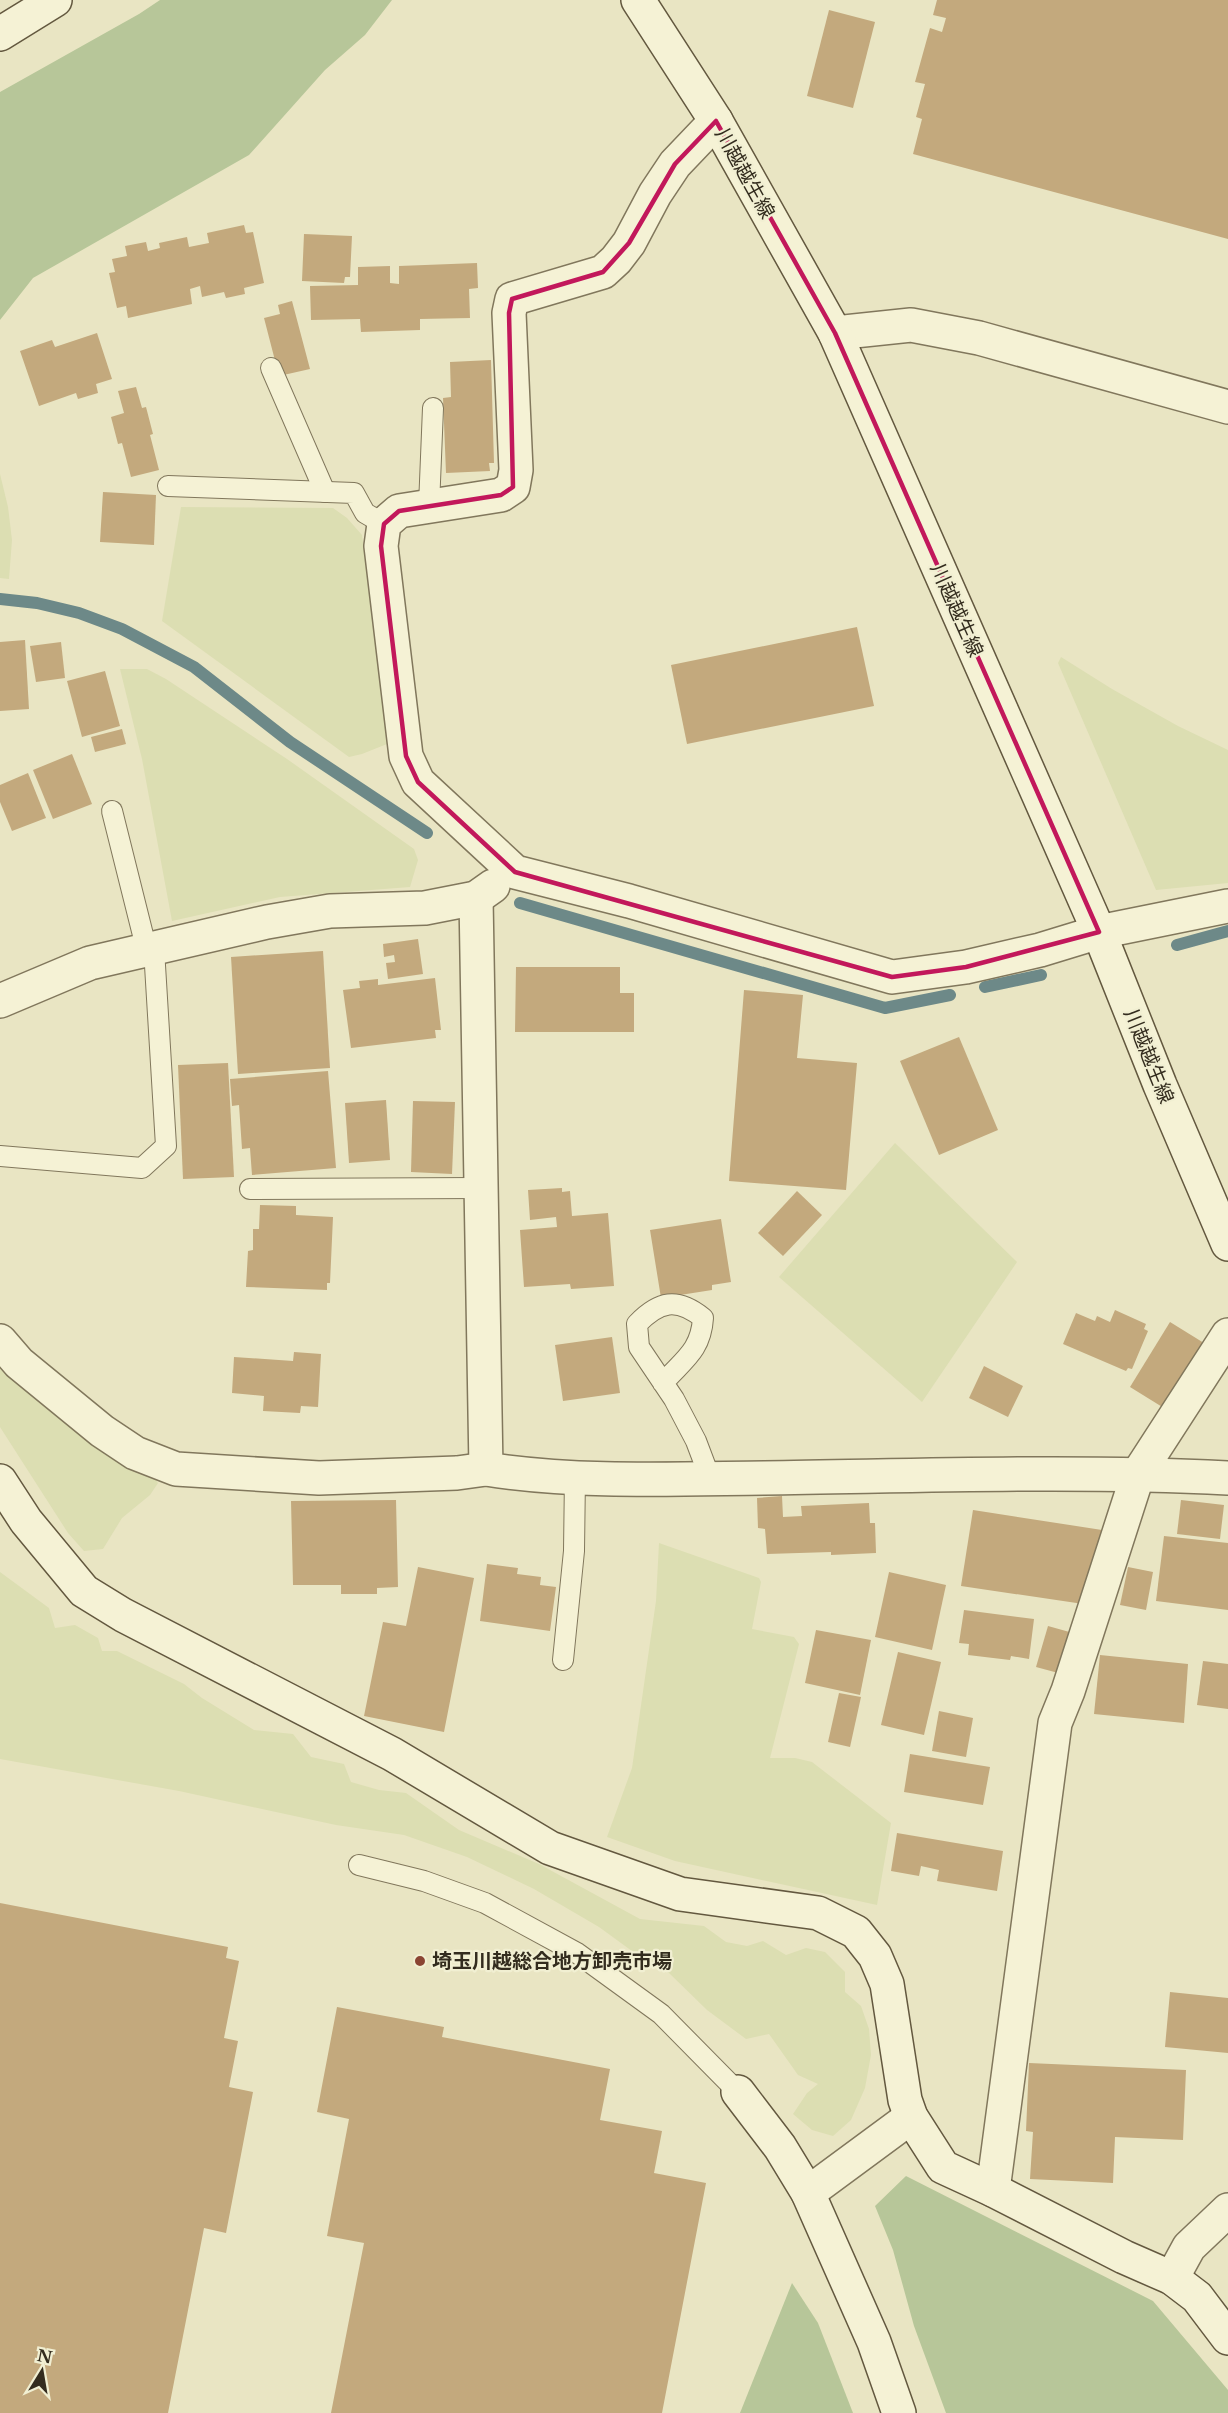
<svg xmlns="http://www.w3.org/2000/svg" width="1228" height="2413" viewBox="0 0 1228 2413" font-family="'Libre Baskerville','Noto Sans JP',serif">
<rect width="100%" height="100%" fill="#e9e5c3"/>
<!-- farmland -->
<g fill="#dcdeb2">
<polygon points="0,474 8,507 12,540 9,579 0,578"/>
<polygon points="181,507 333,508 347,518 362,535 388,734 387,744 362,754 349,757 162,621"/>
<polygon points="1061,657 1112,689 1178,726 1228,750 1228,883 1156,890 1058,663"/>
<polygon points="120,669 147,669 166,679 287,759 414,849 418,860 410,887 280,897 172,921 142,759"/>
<polygon points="895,1143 1017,1262 922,1402 779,1277"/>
<polygon points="0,1355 145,1464 158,1483 150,1495 122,1518 103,1549 84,1551 68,1533 0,1427"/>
<polygon points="659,1543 759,1578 761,1582 752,1629 794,1637 799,1644 770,1758 795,1758 812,1762 891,1823 877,1905 675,1861 607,1837 632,1768 656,1601"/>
<polygon points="0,1572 49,1608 55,1628 75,1625 98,1638 102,1651 117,1651 184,1684 202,1698 254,1730 293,1734 311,1757 344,1764 351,1782 379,1790 406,1793 459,1830 539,1864 640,1919 704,1926 726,1942 747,1946 763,1941 786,1955 806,1948 825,1952 845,1972 845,1992 861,2006 869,2029 871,2055 865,2088 851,2120 833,2136 812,2130 793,2114 807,2093 818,2084 798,2075 769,2034 746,2039 707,2010 669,1973 647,1962 599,1927 534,1889 467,1857 404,1835 336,1825 179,1791 0,1759"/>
</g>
<!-- green -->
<g fill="#b7c699">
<polygon points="160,0 392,0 365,35 325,70 249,155 33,278 0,320 0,92 139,14"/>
<polygon points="906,2176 1153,2301 1228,2390 1228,2413 946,2413 914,2326 893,2250 875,2206"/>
<polygon points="792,2283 818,2323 853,2413 740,2413"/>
</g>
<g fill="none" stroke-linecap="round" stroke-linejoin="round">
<!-- stream -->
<g stroke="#6d8988" stroke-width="12">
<polyline points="0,599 37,603 79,613 122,629 194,667 290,742 427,833"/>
<polyline points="520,903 885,1008 950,995"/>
<polyline points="1177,945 1228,931"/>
<polyline points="985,987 1041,975"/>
</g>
</g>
<!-- building -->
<g fill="#c3a97d">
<polygon points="937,0 1228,0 1228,239 913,154 922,119 916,117 925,84 915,82 930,28 942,32 946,18 933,15"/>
<polygon points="829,10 875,22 853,108 807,96"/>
<polygon points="244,225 246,233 253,232 264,283 244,288 245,294 226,298 224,292 202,297 200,286 190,289 192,304 128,318 126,306 117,308 109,273 115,272 112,259 127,256 125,246 146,242 148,251 160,248 159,243 187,237 189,247 209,243 207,233"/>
<polygon points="304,234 352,236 350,277 345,277 344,283 302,281"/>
<polygon points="477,263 478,288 469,289 470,318 420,319 420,330 361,332 360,319 311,320 310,286 358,285 358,267 390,266 390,283 399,284 399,266"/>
<polygon points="292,301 310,369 279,376 264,318 280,314 278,305"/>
<polygon points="97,333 112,379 96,384 98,393 78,399 76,393 39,406 20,351 52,340 55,347"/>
<polygon points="491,360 494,463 489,463 490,471 446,473 443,398 451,397 450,362"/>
<polygon points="136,387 142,408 146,407 153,434 150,435 159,470 131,477 122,443 118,444 111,417 124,413 118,391"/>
<polygon points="103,492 156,495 154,545 100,542"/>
<polygon points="857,627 874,706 687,744 671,665"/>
<polygon points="25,640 29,709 0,711 0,642"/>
<polygon points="61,642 65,678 36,682 30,646"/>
<polygon points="105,671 120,726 82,737 67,681"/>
<polygon points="122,729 126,744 95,752 91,737"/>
<polygon points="72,754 92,804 53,819 33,770"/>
<polygon points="28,773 46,818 12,831 0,802 0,785"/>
<polygon points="418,939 423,974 388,979 386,963 395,962 394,955 384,957 383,944"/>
<polygon points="323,951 330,1068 238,1074 231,957"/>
<polygon points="516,967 620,967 620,993 634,993 634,1032 515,1032"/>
<polygon points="435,978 441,1030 435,1030 436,1038 351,1048 343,990 360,988 359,981 378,979 378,985"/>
<polygon points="744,990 803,995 797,1058 857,1063 846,1190 729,1181"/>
<polygon points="959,1037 998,1130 939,1155 900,1061"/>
<polygon points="228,1063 234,1177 183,1179 178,1065"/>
<polygon points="328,1071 336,1168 252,1175 250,1148 242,1149 239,1105 232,1106 230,1079"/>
<polygon points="386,1100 390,1160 349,1163 345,1103"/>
<polygon points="413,1101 455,1102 452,1174 411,1172"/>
<polygon points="562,1188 562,1192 570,1191 572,1216 608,1213 614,1286 571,1289 570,1284 524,1287 520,1230 557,1227 556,1217 530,1220 528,1190"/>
<polygon points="797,1191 822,1215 783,1256 758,1233"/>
<polygon points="260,1205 296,1206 296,1215 333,1217 330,1283 327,1283 327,1290 246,1287 248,1251 253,1250 253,1229 259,1229"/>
<polygon points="721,1219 731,1282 712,1285 712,1290 661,1298 650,1230"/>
<polygon points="1115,1310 1146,1324 1144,1329 1148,1331 1132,1369 1128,1368 1126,1371 1063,1344 1076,1313 1095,1321 1097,1316 1110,1322"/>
<polygon points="1170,1322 1212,1348 1172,1413 1130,1387"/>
<polygon points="612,1337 620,1393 563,1401 555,1345"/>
<polygon points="294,1352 321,1354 318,1407 301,1406 300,1413 263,1411 264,1396 232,1393 234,1357 293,1361"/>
<polygon points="984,1366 1023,1386 1008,1417 969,1398"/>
<polygon points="782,1496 783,1517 802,1516 801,1506 869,1503 870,1523 875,1523 876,1553 831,1555 831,1552 767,1554 765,1529 758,1528 757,1498"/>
<polygon points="396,1500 398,1587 377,1588 377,1594 341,1594 341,1585 293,1585 291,1501"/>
<polygon points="1181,1500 1224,1505 1220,1539 1177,1534"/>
<polygon points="973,1510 1102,1530 1090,1605 961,1586"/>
<polygon points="1164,1536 1228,1543 1228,1610 1156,1601"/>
<polygon points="487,1564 518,1568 517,1574 541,1577 540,1585 556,1587 550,1631 480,1621"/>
<polygon points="418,1567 474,1578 444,1732 364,1716 383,1622 406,1626"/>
<polygon points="1128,1567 1153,1572 1146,1610 1120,1605"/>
<polygon points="889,1572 946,1585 932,1650 875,1637"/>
<polygon points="964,1610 1034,1619 1029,1659 1011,1656 1010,1660 968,1655 969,1644 959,1643"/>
<polygon points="1048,1626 1073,1633 1062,1674 1036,1667"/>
<polygon points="816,1630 871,1640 860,1695 805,1683"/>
<polygon points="898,1652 941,1662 924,1735 881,1725"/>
<polygon points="1100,1655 1188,1664 1184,1723 1094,1714"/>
<polygon points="1203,1661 1228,1664 1228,1709 1197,1705"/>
<polygon points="839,1693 861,1697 850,1747 828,1742"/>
<polygon points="939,1711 973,1718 966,1757 932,1751"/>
<polygon points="910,1754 990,1767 983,1805 904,1792"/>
<polygon points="897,1833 1003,1851 997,1891 937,1881 939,1870 921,1866 919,1876 891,1871"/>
<polygon points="0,1903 228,1947 226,1958 239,1961 224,2038 238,2041 229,2087 253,2092 226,2233 204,2228 168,2413 0,2413"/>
<polygon points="1170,1992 1228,1998 1228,2053 1165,2047"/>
<polygon points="337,2007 444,2027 442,2037 610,2069 600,2120 662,2131 654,2173 706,2183 662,2413 331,2413 364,2243 327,2236 349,2119 317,2112"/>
<polygon points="1029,2063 1186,2070 1183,2140 1115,2137 1113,2183 1030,2179 1033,2132 1026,2131"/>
</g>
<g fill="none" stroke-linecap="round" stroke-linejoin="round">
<defs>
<g id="lane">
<polyline points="271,368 325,492"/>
<polyline points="168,486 354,493 365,513 384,524"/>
<polyline points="429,506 433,408"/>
<polyline points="112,811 147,951"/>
<polyline points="0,1156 142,1168 166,1146 154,949"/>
<polyline points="250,1189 480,1188"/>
<path d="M663,1383C683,1360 701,1351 703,1318C677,1297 659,1301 637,1324L639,1347L674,1399L696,1441L710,1478"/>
<polyline points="563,1660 574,1551 575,1476"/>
<polyline points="359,1865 424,1881 485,1903 577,1953 661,2014 738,2092"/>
</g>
<g id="street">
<polyline points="716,121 675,164 655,194 629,243 616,260 603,272 512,299 509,313 516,470 513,487 501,495 399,511 384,524 381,546 406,756 418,782 515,872 629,901 892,977 966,967 1040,950 1099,932 1228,906"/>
<polyline points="835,333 911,325 979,338 1228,407"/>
<path d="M476,898L486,1469C577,1483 672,1479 764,1478C918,1476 1073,1470 1228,1478"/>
<polyline points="0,1001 90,963 267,922 330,911 425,908 476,898 493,886"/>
<polyline points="0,1341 19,1363 102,1431 135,1453 176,1469 319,1478 457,1473 486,1469"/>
<polyline points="993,2190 1055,1723 1068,1691 1138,1474 1228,1335"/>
<polyline points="808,2193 911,2117"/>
<polyline points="1172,2278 1189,2247 1228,2210"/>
</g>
<g id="secondary">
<polyline points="638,0 716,121 835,333 1099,932 1160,1085 1228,1244"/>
<polyline points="0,34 55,0"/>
<polyline points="0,1481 26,1521 84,1591 123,1615 392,1754 550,1848 680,1894 818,1913 856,1932 875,1956 887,1984 905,2100 911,2117 943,2167 993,2190 1124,2257 1172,2278 1197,2297 1228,2338"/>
<polyline points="738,2092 780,2147 808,2193 874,2342 899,2413"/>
</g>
</defs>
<!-- lane casing -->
<use href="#lane" stroke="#81775c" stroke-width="22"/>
<!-- street casing -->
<use href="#street" stroke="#81775c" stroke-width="36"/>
<!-- secondary casing -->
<use href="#secondary" stroke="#63583f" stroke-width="36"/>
<!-- lane -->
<use href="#lane" stroke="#f5f2d5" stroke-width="20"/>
<!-- street -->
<use href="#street" stroke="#f5f2d5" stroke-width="33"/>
<!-- secondary -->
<use href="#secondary" stroke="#f5f2d5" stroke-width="33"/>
</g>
<!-- marked area -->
<path fill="none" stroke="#c2185b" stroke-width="4.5" stroke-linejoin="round" d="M716,121L835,333L1099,932L966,967L892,977L515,872L418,782L406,756L381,546L384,524L399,511L501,495L513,487L509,313L512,299L603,272L629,243L675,164Z"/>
<!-- markers -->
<circle fill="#8a4432" stroke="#f1efd2" stroke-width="2" cx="420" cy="1961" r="6"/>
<g text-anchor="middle" stroke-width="4.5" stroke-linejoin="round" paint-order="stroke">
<!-- street labels -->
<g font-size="20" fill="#332c1e" stroke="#f1efd2">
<text transform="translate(745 173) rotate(61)" y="7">川越越生線</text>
<text transform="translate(957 610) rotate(66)" y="7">川越越生線</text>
<text transform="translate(1149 1056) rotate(68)" y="7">川越越生線</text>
</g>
<!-- poi labels -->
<g font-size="20" font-weight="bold" fill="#332c1e" stroke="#f1efd2" text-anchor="start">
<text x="432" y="1968">埼玉川越総合地方卸売市場</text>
</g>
</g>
<!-- north arrow -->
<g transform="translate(42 2371) rotate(11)" stroke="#f1efd2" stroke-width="4.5" paint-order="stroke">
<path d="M0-4.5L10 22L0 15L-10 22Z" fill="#332c1e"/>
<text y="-9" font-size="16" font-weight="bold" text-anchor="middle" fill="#332c1e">N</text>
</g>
</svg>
